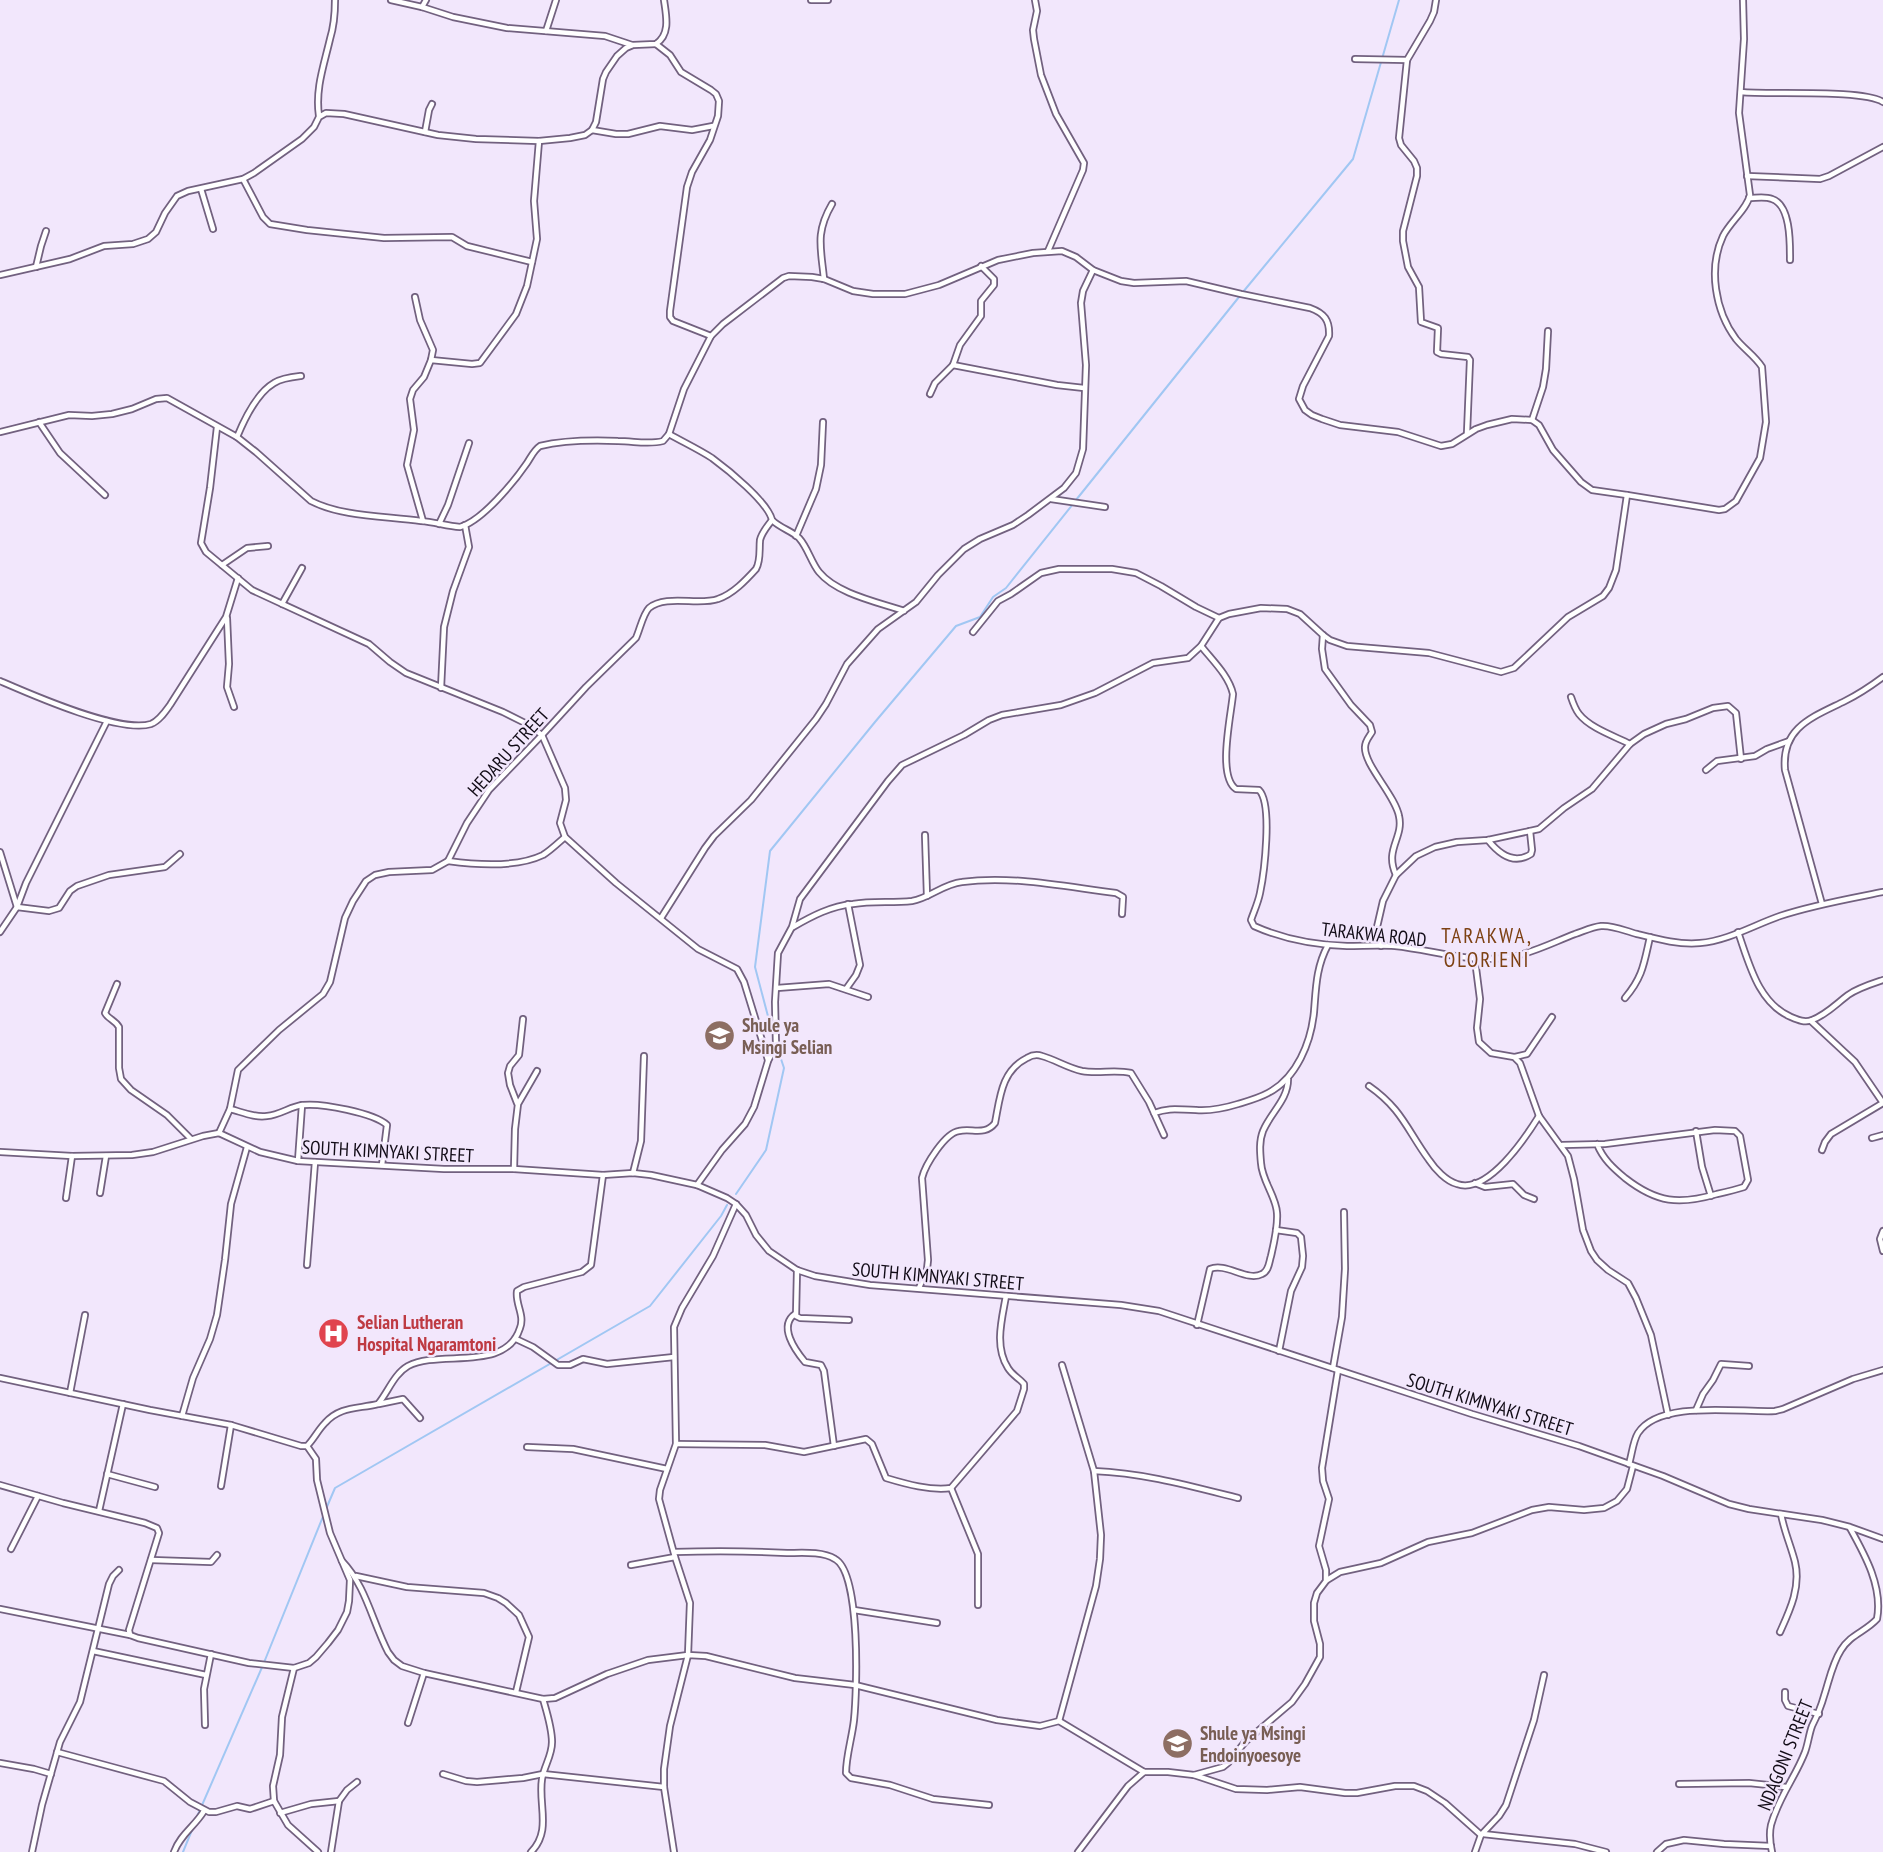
<svg xmlns="http://www.w3.org/2000/svg" width="1883" height="1852" viewBox="0 0 1883 1852" font-family="'PT Sans Narrow',sans-serif">
<rect width="100%" height="100%" fill="#f2e7fc"/>
<g fill="none" stroke-linecap="round" stroke-linejoin="round">
<!-- stream -->
<g stroke="#a1c7f3" stroke-width="2">
<polyline points="1243,292 1353,159 1399,0"/>
<polyline points="1076,500 1239,297"/>
<polyline points="774,1039 755,967 770,851 875,722 956,626 980,617 993,597 1006,588 1073,504"/>
<polyline points="736,1194 766,1150 784,1068 779,1053"/>
<polyline points="326,1509 335,1488 650,1306 721,1216 727,1205"/>
<polyline points="196,1819 263,1665 324,1514"/>
<polyline points="183,1852 192,1830"/>
</g>
<defs>
<g id="minor">
<polyline points="391,0 422,7 453,17 507,28 605,36 632,45"/>
<polyline points="811,0 828,0"/>
<polyline points="1035,0 1037,11 1033,30 1034,39 1041,75 1056,114 1084,163 1083,170 1048,251"/>
<polyline points="1436,0 1434,12 1430,21 1407,60 1399,138 1401,145 1414,161 1417,168 1417,176 1403,231 1403,241 1408,267 1419,287 1421,322 1438,328 1437,352 1441,354 1468,357 1470,360 1467,433"/>
<polyline points="422,7 426,0"/>
<polyline points="546,31 556,0"/>
<polyline points="656,44 670,55 681,72 711,90 716,94 719,101 718,116 710,140 692,172 687,187 670,311 670,317 673,321 711,336"/>
<polyline points="1355,59 1407,60"/>
<path d="M1741,92C1771,95 1863,89 1883,102"/>
<path d="M319,116C315,89 324,65 330,39C334,26 335,13 335,0"/>
<polyline points="592,130 616,134 628,134 660,126 692,130 713,126"/>
<polyline points="425,132 429,110 432,104"/>
<polyline points="1747,176 1820,179 1829,176 1883,147"/>
<polyline points="243,179 263,217 270,224 307,230 384,238 452,237 467,246 532,262"/>
<polyline points="201,189 213,229"/>
<path d="M1749,198C1756,198 1765,196 1772,199C1791,205 1790,244 1790,260"/>
<polyline points="36,267 41,246 46,231"/>
<path d="M0,275L70,259L104,246L133,244L148,239L156,232L165,213L177,196L188,191L243,179L254,173L302,139L314,127L319,117L326,113L344,114L438,135L476,139L539,141L570,138L585,135L592,130L596,122L603,79L606,72L617,56L626,48L633,45L656,44C671,34 666,15 664,0"/>
<path d="M824,279C821,248 815,233 832,204"/>
<polyline points="415,297 420,320 433,350 431,360 424,377 413,390 410,399 414,430 407,465 423,521"/>
<polyline points="431,360 472,364 480,363 516,314 527,286 537,239 534,201 539,141"/>
<polyline points="953,365 1057,385 1084,388"/>
<polyline points="930,394 935,383 953,365 960,345 981,316 981,301 994,285 994,279 981,266"/>
<polyline points="1532,420 1543,387 1546,369 1548,331"/>
<polyline points="39,422 60,453 105,495"/>
<polyline points="217,427 210,488 201,543 206,552 252,590 369,644 390,662 406,673 503,712 525,723 542,735 565,788 566,800 560,823 565,837 616,883 698,949 737,969 744,982 768,1060"/>
<path d="M0,432L69,415L92,416L112,414L132,409L156,399L167,398L237,437L256,452L311,501C342,517 387,516 421,521C434,522 447,526 460,527C482,521 514,482 527,463C531,457 534,450 540,446C565,440 593,440 618,441C634,441 648,445 663,441L669,434L684,389L711,336L723,324L783,278L789,276L812,277L824,279L853,291L873,294H905L939,285L998,260L1033,253L1062,251L1076,257L1093,270L1121,281L1134,283L1186,281L1241,294L1310,308C1324,313 1330,320 1329,336L1303,386L1299,399L1305,410L1312,415L1322,419L1340,425L1398,432L1441,446L1452,444L1476,429L1487,425L1512,419L1532,420L1539,425L1553,450L1581,482L1592,490L1627,495L1719,510L1725,509L1736,501L1760,458L1766,422L1762,367C1755,356 1744,349 1736,339C1715,311 1708,268 1723,236C1730,222 1747,209 1750,195L1739,113L1744,39L1743,0"/>
<path d="M237,437C244,420 257,393 274,383C282,378 292,377 301,376"/>
<polyline points="1051,499 1105,507"/>
<path d="M772,520C780,528 792,531 799,538C808,548 811,562 819,572C837,594 878,602 904,611"/>
<polyline points="439,524 448,505 469,443"/>
<polyline points="796,536 816,489 821,465 823,422"/>
<polyline points="222,565 247,548 268,546"/>
<polyline points="282,604 302,568"/>
<polyline points="227,618 229,664 227,687 234,707"/>
<polyline points="973,632 998,601 1011,594 1041,573 1059,569 1112,569 1136,573 1161,586 1196,607 1219,618"/>
<path d="M1323,635L1322,649L1325,669L1351,705L1370,725L1372,732C1369,737 1365,741 1365,747C1364,765 1395,795 1399,816C1404,838 1384,849 1396,875"/>
<path d="M1201,646C1213,661 1229,676 1233,694C1231,716 1217,776 1236,789L1259,790C1273,804 1264,874 1260,893C1258,903 1254,911 1251,920L1254,926C1283,939 1316,945 1347,946C1363,946 1379,945 1395,946C1434,950 1471,964 1511,957C1533,953 1554,942 1575,934C1584,931 1592,927 1601,926C1613,925 1625,931 1637,934C1657,939 1679,945 1700,943C1727,941 1754,925 1780,916C1813,905 1848,899 1883,892"/>
<path d="M0,681C30,694 120,734 151,724C159,721 165,712 170,705L226,617L238,578"/>
<polyline points="441,688 444,627 453,591 469,547 465,525"/>
<path d="M1571,697C1573,703 1575,709 1579,714C1590,728 1614,736 1630,744"/>
<polyline points="1706,770 1717,761 1755,756 1767,749 1789,741"/>
<polyline points="925,835 927,896"/>
<path d="M1488,840C1499,854 1514,865 1531,854L1532,850L1530,831"/>
<polyline points="0,852 17,907 49,911 59,908 70,891 77,886 109,875 165,867 180,854"/>
<path d="M448,861C477,865 516,868 543,855C551,850 558,843 565,837"/>
<path d="M1822,904L1785,770C1781,727 1813,717 1845,701C1859,694 1871,686 1883,677"/>
<polyline points="661,918 705,848 714,836 751,800 816,719 826,704 847,664 878,629 916,602 938,575 964,549 980,539 1013,525 1028,515 1064,488 1076,473 1083,449 1086,365 1081,303 1083,291 1093,270"/>
<path d="M793,927C812,916 831,906 853,904C872,901 892,903 912,901C930,898 943,884 962,882C1012,875 1067,887 1116,893L1123,897L1122,914"/>
<polyline points="0,932 17,907 26,883 107,721"/>
<path d="M1738,932C1749,963 1758,1003 1791,1017C1798,1020 1805,1023 1812,1020C1826,1015 1836,1004 1848,995C1858,988 1871,984 1883,980"/>
<polyline points="1381,946 1377,927 1383,901 1396,875 1416,856 1435,847 1457,842 1488,840 1539,829 1564,808 1592,789 1630,744 1644,734 1666,724 1686,719 1713,708 1728,706 1736,713 1741,759"/>
<polyline points="1475,960 1480,999 1477,1028 1479,1042 1491,1053 1514,1057 1520,1063 1539,1116 1568,1156 1574,1179 1583,1230 1591,1251 1597,1260 1608,1270 1628,1283 1636,1298 1651,1335 1668,1415"/>
<path d="M117,984L105,1013C108,1019 115,1020 119,1027V1068L121,1079L131,1090L167,1115L191,1139"/>
<polyline points="777,988 829,984 868,997"/>
<polyline points="846,989 856,975 860,965 848,904"/>
<path d="M1625,998C1643,977 1644,963 1650,937"/>
<polyline points="1811,1021 1855,1062 1883,1103"/>
<polyline points="1515,1057 1527,1054 1552,1017"/>
<path d="M1369,1086C1402,1109 1407,1130 1429,1160C1435,1169 1446,1181 1457,1184C1488,1195 1526,1137 1539,1116"/>
<polyline points="517,1103 510,1085 508,1073 510,1066 519,1055 523,1019"/>
<path d="M230,1109C242,1112 255,1118 267,1116C280,1115 291,1106 303,1105C322,1103 374,1113 387,1125L382,1165"/>
<path d="M1154,1113C1171,1107 1179,1110 1196,1110C1209,1111 1225,1108 1238,1104C1248,1101 1259,1098 1268,1093C1297,1078 1311,1042 1314,1012C1316,988 1316,967 1328,945"/>
<polyline points="1696,1131 1702,1167 1711,1196"/>
<path d="M219,1133L230,1109L238,1070L279,1030L323,994L330,982L345,918L353,901L366,881L375,875L389,872L432,870L448,861L467,823L489,790L542,735L586,687L636,638C640,629 643,614 649,608C666,594 699,606 718,599C733,594 746,580 756,569C761,560 759,550 760,540C762,532 767,527 772,520C768,502 727,469 712,458C698,449 683,442 669,434"/>
<polyline points="1872,1138 1883,1135"/>
<path d="M1562,1145L1605,1144L1715,1130L1735,1131L1740,1136L1748,1180L1744,1187C1735,1190 1726,1192 1717,1194C1679,1205 1657,1203 1625,1178C1613,1168 1603,1159 1597,1144"/>
<polyline points="1822,1150 1825,1142 1831,1134 1883,1103"/>
<polyline points="0,1152 72,1156 132,1155 153,1152 203,1136 219,1133 260,1152 298,1161 444,1169 514,1169 603,1175 633,1173 651,1175 697,1185 727,1198 736,1204 746,1215 756,1235 769,1251 797,1270 815,1276 870,1285 1121,1305 1159,1311 1472,1414 1579,1446 1663,1476 1729,1504 1749,1509 1822,1520 1850,1527 1883,1539"/>
<polyline points="298,1161 302,1105"/>
<polyline points="514,1169 515,1129 518,1104 537,1071"/>
<polyline points="633,1173 641,1141 644,1056"/>
<polyline points="1475,1183 1485,1187 1513,1184 1524,1195 1534,1199"/>
<polyline points="697,1185 722,1150 745,1124 754,1107 768,1061 776,1045 775,1002 778,953 792,927 800,899 888,781 902,765 964,735 989,720 1002,715 1061,705 1095,693 1153,663 1188,658 1201,646 1219,618 1229,614 1261,608 1287,609 1300,614 1323,635 1330,640 1347,646 1429,653 1501,672 1514,668 1568,617 1603,596 1609,588 1616,570 1627,495"/>
<polyline points="100,1193 106,1156"/>
<polyline points="66,1198 72,1156"/>
<polyline points="1276,1230 1297,1233 1301,1237 1303,1256 1302,1267 1291,1291 1279,1351"/>
<polyline points="1883,1231 1880,1239 1883,1251"/>
<polyline points="307,1265 315,1162"/>
<polyline points="797,1270 796,1316 800,1318 849,1320"/>
<path d="M919,1288L927,1269L928,1260L922,1178C925,1165 945,1133 959,1131C972,1128 985,1136 995,1123C1000,1098 1001,1071 1027,1058C1032,1055 1036,1054 1042,1056C1056,1060 1068,1068 1082,1071C1099,1074 1115,1069 1131,1073L1149,1102L1164,1135"/>
<path d="M795,1314C778,1326 795,1350 805,1362L821,1365L824,1371L834,1446"/>
<path d="M1197,1325L1210,1269C1226,1262 1247,1282 1262,1274C1269,1271 1269,1262 1271,1256C1274,1243 1278,1227 1277,1213C1276,1196 1262,1181 1261,1163C1260,1152 1259,1141 1263,1131C1271,1112 1288,1100 1288,1079"/>
<polyline points="516,1339 533,1347 558,1365 570,1365 583,1359 607,1364 674,1357"/>
<polyline points="1333,1368 1342,1317 1345,1269 1344,1212"/>
<path d="M0,1378L150,1410L231,1425L301,1446H307C314,1439 318,1430 325,1423C340,1406 358,1409 378,1404C388,1392 394,1374 408,1366C440,1349 506,1373 520,1328C525,1315 515,1304 517,1291L524,1287L582,1272L591,1265L603,1175"/>
<polyline points="70,1393 85,1315"/>
<polyline points="379,1404 403,1399 420,1418"/>
<polyline points="1696,1410 1703,1394 1713,1380 1721,1364 1749,1366"/>
<polyline points="182,1416 193,1378 210,1339 217,1315 225,1260 231,1204 247,1147"/>
<path d="M676,1444L765,1445L804,1452L866,1439L872,1444L886,1478C906,1484 931,1491 951,1488L1017,1411L1024,1389V1384C1019,1378 1012,1375 1008,1368C994,1346 1002,1319 1006,1296"/>
<polyline points="527,1447 573,1449 667,1469"/>
<path d="M1629,1464C1632,1454 1633,1441 1638,1433C1660,1399 1741,1413 1775,1411L1783,1409L1853,1379L1883,1370"/>
<path d="M1094,1471C1144,1473 1190,1486 1238,1498"/>
<polyline points="107,1474 155,1487"/>
<polyline points="0,1485 63,1503 145,1523 157,1528 159,1533 129,1630 130,1635 138,1638 249,1663 294,1668 309,1663 316,1657 328,1643 338,1630 347,1612 349,1601 350,1580 330,1533 317,1480 316,1459 307,1446"/>
<polyline points="221,1486 231,1425"/>
<polyline points="951,1488 978,1554 978,1605"/>
<polyline points="99,1511 123,1404"/>
<polyline points="11,1549 38,1496"/>
<path d="M674,1552C712,1551 749,1551 787,1553C801,1553 822,1551 835,1559C861,1573 857,1691 854,1720C852,1738 846,1756 846,1773L851,1778L890,1785L933,1799L989,1805"/>
<polyline points="151,1560 211,1562 217,1555"/>
<path d="M342,1561C366,1586 372,1621 388,1652L394,1660L402,1666L424,1673L543,1699L555,1698L607,1674L648,1660L688,1655L706,1656L795,1678L855,1685L997,1720L1040,1726L1059,1721L1144,1772H1168L1194,1775L1236,1789L1267,1790L1300,1787L1345,1793H1357L1395,1786H1414L1427,1791L1445,1803L1481,1835"/>
<polyline points="631,1565 675,1557"/>
<polyline points="356,1576 407,1587 484,1593 498,1598 506,1603 519,1615 529,1637 516,1692"/>
<polyline points="1327,1580 1340,1572 1381,1563 1428,1542 1472,1533 1532,1510 1549,1507 1584,1510 1604,1508 1617,1501 1627,1489 1633,1466"/>
<polyline points="0,1609 130,1635"/>
<polyline points="854,1610 937,1623"/>
<path d="M1780,1632C1790,1610 1801,1587 1795,1562C1791,1546 1784,1531 1781,1514"/>
<polyline points="93,1651 206,1675"/>
<polyline points="294,1668 282,1717 280,1755 273,1786 274,1801 288,1825 318,1852"/>
<polyline points="1785,1692 1785,1700 1788,1706 1819,1714"/>
<polyline points="1059,1721 1096,1586 1100,1559 1101,1535 1094,1471 1062,1365"/>
<polyline points="408,1723 424,1673"/>
<polyline points="205,1725 204,1689 211,1654"/>
<polyline points="57,1752 164,1781 190,1802 209,1812 216,1812 237,1806 250,1809 274,1801"/>
<polyline points="0,1763 34,1769 51,1774"/>
<polyline points="443,1774 466,1781 477,1782 523,1778 543,1774 664,1787"/>
<polyline points="1194,1775 1223,1767 1228,1763 1245,1742 1292,1702 1305,1684 1320,1657 1320,1644 1314,1621 1314,1603 1317,1593 1326,1581 1326,1570 1319,1546 1329,1499 1323,1481 1322,1468 1338,1370"/>
<polyline points="1679,1784 1749,1783 1786,1787"/>
<polyline points="280,1813 311,1804 339,1801"/>
<polyline points="1483,1834 1575,1844 1606,1852"/>
<polyline points="32,1852 42,1805 60,1742 80,1702 109,1584 113,1576 119,1570"/>
<path d="M174,1852C180,1835 195,1826 204,1811"/>
<polyline points="331,1852 339,1801 347,1790 357,1782"/>
<path d="M531,1852C552,1831 538,1805 542,1779C544,1766 552,1756 552,1742C552,1728 547,1713 543,1699"/>
<polyline points="674,1852 664,1787 664,1769 670,1726 688,1655 690,1603 675,1557 659,1499 660,1490 676,1444 674,1327 682,1308 713,1256 736,1204"/>
<polyline points="1078,1852 1128,1786 1144,1772"/>
<polyline points="1475,1852 1481,1835 1499,1816 1506,1805 1534,1720 1544,1675"/>
<polyline points="1657,1852 1666,1844 1684,1840 1724,1844 1771,1846"/>
<path d="M1772,1852C1770,1843 1769,1834 1771,1825C1779,1796 1795,1778 1805,1752C1808,1744 1809,1734 1812,1726C1817,1716 1821,1707 1824,1696C1829,1681 1832,1664 1841,1650C1851,1634 1865,1632 1877,1619C1883,1587 1865,1555 1850,1528"/>
</g>
</defs>
<!-- minor casing -->
<use href="#minor" stroke="#72617f" stroke-width="8"/>
<!-- minor -->
<use href="#minor" stroke="#fff" stroke-width="4.5"/>
</g>
<!-- icons -->
<defs>
<symbol id="school-disc" viewBox="-11 -11 22 22"><circle r="9.5" fill="#8d6e63" stroke="#f2e7fc"/><path d="M0-5L7-2L0 1L-7-2ZM-4 1L0 2.5L4 1V4Q0 6-4 4Z" fill="#fff"/></symbol>
<symbol id="hospital-disc" viewBox="-11 -11 22 22"><circle r="9.5" fill="#e0444e" stroke="#f2e7fc"/><path d="M-5-5h3v3.5h4V-5h3V5h-3V1.5h-4V5h-3Z" fill="#fff"/></symbol>
</defs>
<g fill-rule="evenodd">
<use href="#school-disc" x="702" y="1018" width="35" height="35"/>
<use href="#hospital-disc" x="316" y="1316" width="35" height="35"/>
<use href="#school-disc" x="1160" y="1726" width="35" height="35"/>
</g>
<g text-anchor="middle" stroke-width="5" stroke-linejoin="round" paint-order="stroke">
<!-- street labels -->
<g font-size="19" fill="#120c17" stroke="#f2e7fc">
<text transform="translate(508 752) rotate(-48)" y="7">HEDARU STREET</text>
<text transform="translate(1374 934) rotate(6)" y="7">TARAKWA ROAD</text>
<text transform="translate(388 1151) rotate(3)" y="7">SOUTH KIMNYAKI STREET</text>
<text transform="translate(938 1276) rotate(5)" y="7">SOUTH KIMNYAKI STREET</text>
<text transform="translate(1490 1404) rotate(17)" y="7">SOUTH KIMNYAKI STREET</text>
<text transform="translate(1785 1755) rotate(-68)" y="7">NDAGONI STREET</text>
</g>
<!-- education labels -->
<g font-size="19" font-weight="bold" fill="#785e54" stroke="#f2e7fc" text-anchor="start">
<text x="742" y="1032">Shule ya<tspan x="742" dy="22">Msingi Selian</tspan></text>
<text x="1200" y="1740">Shule ya Msingi<tspan x="1200" dy="22">Endoinyoesoye</tspan></text>
</g>
<!-- health labels -->
<g font-size="19" font-weight="bold" fill="#be3a42" stroke="#f2e7fc" text-anchor="start">
<text x="357" y="1329">Selian Lutheran<tspan x="357" dy="22">Hospital Ngaramtoni</tspan></text>
</g>
<!-- neighbourhood labels -->
<g font-size="21" letter-spacing="2" fill="#7d4113" stroke="#f2e7fc">
<text x="1487" y="943">TARAKWA,<tspan x="1487" dy="24">OLORIENI</tspan></text>
</g>
</g>
</svg>
